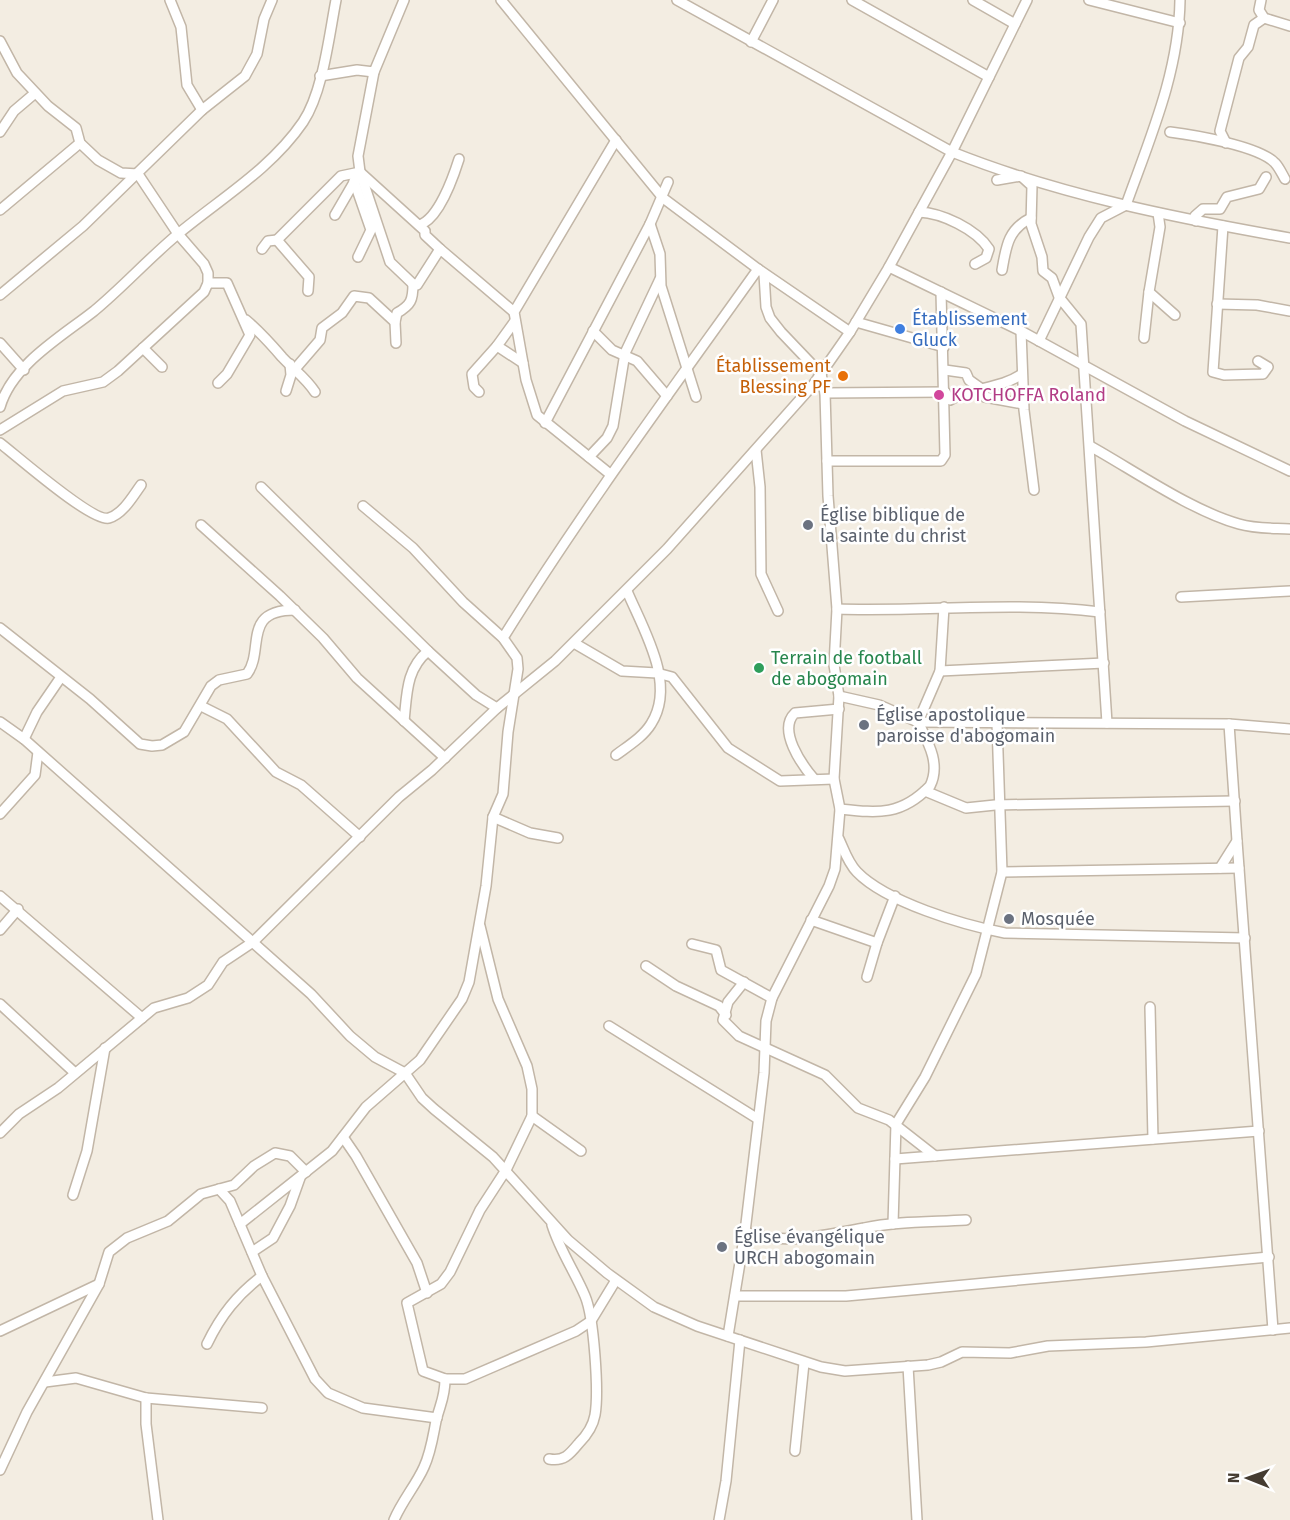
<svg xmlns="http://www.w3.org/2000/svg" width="1290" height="1520" viewBox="0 0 1290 1520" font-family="'Fira Sans',sans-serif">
<rect width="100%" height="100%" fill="#f3ede2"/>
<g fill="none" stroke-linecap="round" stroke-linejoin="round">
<defs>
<g id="minor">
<polyline points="170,0 181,27 187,85 202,110"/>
<polyline points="404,0 374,72 358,156 360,172 390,262 413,284"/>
<polyline points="501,0 663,198 758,269 850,332"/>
<path d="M677,0L952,152C1060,195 1176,218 1290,238"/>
<polyline points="852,0 989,77"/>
<polyline points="973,0 1015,24"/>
<polyline points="1089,0 1180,23"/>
<polyline points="1261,0 1259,10 1264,18 1290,26"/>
<polyline points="0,41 17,73 48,106 76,128 80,143 98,160 121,173 138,174 178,234 204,264 208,273 208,283 204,292 118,371 103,382 63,391 0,430"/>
<polyline points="751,42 773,0"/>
<polyline points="320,76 357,70 374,72"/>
<polyline points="0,132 14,111 34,94"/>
<path d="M1170,132C1194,135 1259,146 1275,163C1279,167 1282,174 1285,179"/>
<polyline points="1226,143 1220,131 1239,58 1248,47 1254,25 1264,18"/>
<polyline points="361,173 425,231 425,235 440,249"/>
<polyline points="997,180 1021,176 1032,186 1031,224 1042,257 1043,271 1052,278 1059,297 1081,324 1107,723"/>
<polyline points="354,181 371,230 358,257"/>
<polyline points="0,210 80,143"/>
<path d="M919,212C942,213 976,229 989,249L986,258L975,264"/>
<polyline points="1158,213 1160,227 1149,292 1175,315"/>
<polyline points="1196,221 1195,216 1203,209 1220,209 1227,197 1259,189 1266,177"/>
<polyline points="650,224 660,254 661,286 696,397"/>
<path d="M419,225C438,220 453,178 459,159"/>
<polyline points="1223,226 1213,372 1224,375 1263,374 1268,367 1258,361"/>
<polyline points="262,249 268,241 277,240"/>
<polyline points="889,267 1021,331 1185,421 1290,471"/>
<path d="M1002,270C1006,247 1008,229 1031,218"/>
<polyline points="208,283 227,283 250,335 227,374 218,383"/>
<polyline points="413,284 417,285 440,249 514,312"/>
<polyline points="308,291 309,277 277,240 341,176 360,172 335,215"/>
<polyline points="0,295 83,226 202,110 245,76 257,54 264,19 272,0"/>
<polyline points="1217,304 1257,305 1290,311"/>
<path d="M246,320C260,332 270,343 282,357C293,369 306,378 315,392"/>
<polyline points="515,321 497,346 523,363"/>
<polyline points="395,322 396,343"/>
<polyline points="856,322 944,347"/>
<polyline points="593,331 612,350 637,361 667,396"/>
<polyline points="1021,331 1024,410 1034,490"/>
<polyline points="1144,338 1149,292"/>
<path d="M1039,341L1089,237L1101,218L1126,205C1150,138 1179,72 1180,0"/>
<polyline points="0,343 24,370"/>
<polyline points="143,348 162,367"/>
<path d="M295,369L320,340L322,328L342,313L354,296L369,298L395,322L397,313C411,305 413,300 413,284"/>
<polyline points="945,370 966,373 969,380 983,390 985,397 1023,404"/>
<polyline points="286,391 291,375 290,364"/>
<polyline points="479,392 474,387 472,374 497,346"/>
<path d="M945,392L950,400C972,387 1000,389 1022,374"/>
<polyline points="825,393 945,392"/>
<path d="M0,407C12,365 61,337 94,311C123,287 149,258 178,234C220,199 271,169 303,122C323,92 329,36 336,0"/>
<polyline points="545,423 650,224 668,182"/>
<path d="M0,443C17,456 93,523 109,518C123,514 133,496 141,485"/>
<path d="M1090,446C1133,470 1192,511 1239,524C1256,529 1273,528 1290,529"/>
<polyline points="756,450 760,487 761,574 778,611"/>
<polyline points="589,457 607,438 613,426 625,353 660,279"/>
<polyline points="827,461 941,461 945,455 941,292"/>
<polyline points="610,474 537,415 526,380 514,312 616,140"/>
<polyline points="261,487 428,651 476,695 497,708"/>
<polyline points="201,525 280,596 323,638 357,678 445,758"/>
<polyline points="1181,597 1290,591"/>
<polyline points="944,607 940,671 918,722 1229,724 1290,729"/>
<path d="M837,609C925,612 1012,601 1100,612"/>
<path d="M0,628L90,699L140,744L152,746L162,745L184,732L211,686L219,680L247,674C265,650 241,610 295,610"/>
<path d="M503,638C582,511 671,391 758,269"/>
<polyline points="574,643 622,671 657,673 672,677 728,748 780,781 834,779"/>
<polyline points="940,671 1104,663"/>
<path d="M839,696L879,705L918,722C928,742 941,764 930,786C901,816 878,813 840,809"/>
<polyline points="201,706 227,719 276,772 301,785 360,837"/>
<path d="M404,721C407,694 406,669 428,651"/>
<polyline points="0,722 24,739 311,994 350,1036 375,1057 405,1073 422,1098 434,1109 493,1157 568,1240 607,1273 654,1307 697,1326 821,1367 845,1371 928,1365 941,1362 962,1352 1010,1353 1048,1346 1146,1342 1290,1328"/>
<polyline points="24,739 37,712 61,677"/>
<path d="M616,755C628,746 643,737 651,724C677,684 643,629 627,591"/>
<path d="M814,779C802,765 777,730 795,713L839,709"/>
<polyline points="925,791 966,808 995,805 1235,801"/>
<polyline points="0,814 35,775 38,752"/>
<polyline points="493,817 530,833 558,838"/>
<path d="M839,839C844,850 848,863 857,872C886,902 963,925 1005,933L1245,938"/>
<polyline points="1237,841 1273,1330"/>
<polyline points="1220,868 1237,841 1229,724"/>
<polyline points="1002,872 1239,868"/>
<polyline points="0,896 142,1018"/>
<polyline points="811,920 877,943"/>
<polyline points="0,930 18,909"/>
<polyline points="692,944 716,950 721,970 772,998"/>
<polyline points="646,966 676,986 719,1006 726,1015"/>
<polyline points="867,977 877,943 895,896"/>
<polyline points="744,982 728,1002 723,1020 739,1036 825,1075 858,1108 889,1120 935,1156"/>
<polyline points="0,1004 75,1073"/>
<polyline points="1150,1007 1153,1139"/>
<polyline points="609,1026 758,1119"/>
<polyline points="532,1116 581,1151"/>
<polyline points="0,1133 19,1114 58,1088 154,1008 188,998 208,985 223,962 253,942 399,797 432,770 497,708 555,661 667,549 813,385 850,332 889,267 952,152 1027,0"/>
<polyline points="343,1137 356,1156 417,1263 427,1293"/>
<polyline points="895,1159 1259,1131"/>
<polyline points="219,1189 230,1201 262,1276 315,1379 328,1393 363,1408 437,1418"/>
<polyline points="73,1195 87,1151 105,1048"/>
<polyline points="240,1224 332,1151 366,1107 420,1060 462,999 469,982 486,886 493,817 503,794 508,732 518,669 517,658 503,638 463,602 413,548 363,506"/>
<polyline points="893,1224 896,1124 925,1077 976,974 1002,872 997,723"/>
<path d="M745,1232C783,1246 826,1235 864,1228C897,1221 933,1222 966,1220"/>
<polyline points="252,1252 273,1238 290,1206 300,1178"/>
<polyline points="735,1296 846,1296 1269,1257"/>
<polyline points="0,1331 99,1284"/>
<polyline points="728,1336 745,1232 764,1073 766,1021 772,998 829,886 835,869 840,809 834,779 839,696 834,665 837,609 828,496 825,393 821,374 781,332 770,318 766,307 764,274"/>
<path d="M207,1344C221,1315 237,1295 262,1276"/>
<polyline points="908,1366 917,1520"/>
<polyline points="445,1379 423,1371 407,1303 441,1284 450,1272 480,1210 506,1170 532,1116 532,1089 527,1066 498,999 480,926"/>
<polyline points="45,1382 76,1378 146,1398 262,1408"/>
<polyline points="146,1398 146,1424 158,1520"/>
<polyline points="795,1451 804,1363"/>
<path d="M549,1459C564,1462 570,1454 579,1443C587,1435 593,1426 595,1415C599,1392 594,1317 585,1296C575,1272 560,1251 552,1225"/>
<polyline points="0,1470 27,1412 99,1284 109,1252 127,1238 168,1221 201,1194 234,1185 254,1166 275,1153 290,1156 306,1172"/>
<path d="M394,1520C402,1501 416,1485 424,1467C431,1452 433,1436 436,1421C440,1404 445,1398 445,1379H465L576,1331L591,1321L616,1280"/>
<polyline points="719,1520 726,1481 740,1340"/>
</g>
</defs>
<!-- minor casing -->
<use href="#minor" stroke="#c2b6a7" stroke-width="12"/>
<!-- minor -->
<use href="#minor" stroke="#fff" stroke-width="9"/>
</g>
<!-- markers -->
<circle fill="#3f7fe0" stroke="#fff" stroke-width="2" cx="900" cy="329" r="6"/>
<circle fill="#e8710a" stroke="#fff" stroke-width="2" cx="843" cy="376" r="6"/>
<circle fill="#d1479c" stroke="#fff" stroke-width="2" cx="939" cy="395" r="6"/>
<g fill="#6b7280" stroke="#fff" stroke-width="2">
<circle cx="808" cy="525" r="6"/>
<circle cx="864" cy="725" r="6"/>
<circle cx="1009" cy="919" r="6"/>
<circle cx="722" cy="1247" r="6"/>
</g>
<circle fill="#2e9e5b" stroke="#fff" stroke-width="2" cx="759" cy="668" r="6"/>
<g text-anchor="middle" stroke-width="5" stroke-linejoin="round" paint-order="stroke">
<!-- shop labels -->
<g font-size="18" fill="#366cbe" stroke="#fff" text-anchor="start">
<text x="912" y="325">Établissement<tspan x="912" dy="21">Gluck</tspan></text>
</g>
<!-- food labels -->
<g font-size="18" fill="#c56008" stroke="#fff" text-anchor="end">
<text x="831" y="372">Établissement<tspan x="831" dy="21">Blessing PF</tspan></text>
</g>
<!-- hotel labels -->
<g font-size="18" fill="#b23c85" stroke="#fff" text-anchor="start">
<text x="951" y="401">KOTCHOFFA Roland</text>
</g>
<!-- worship labels -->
<g font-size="18" fill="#5b616d" stroke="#fff" text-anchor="start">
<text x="820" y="521">Église biblique de<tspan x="820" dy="21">la sainte du christ</tspan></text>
<text x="876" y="721">Église apostolique<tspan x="876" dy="21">paroisse d'abogomain</tspan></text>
<text x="1021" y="925">Mosquée</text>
<text x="734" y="1243">Église évangélique<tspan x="734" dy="21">URCH abogomain</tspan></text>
</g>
<!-- leisure labels -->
<g font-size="18" fill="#27864d" stroke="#fff" text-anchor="start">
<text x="771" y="664">Terrain de football<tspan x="771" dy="21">de abogomain</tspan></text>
</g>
</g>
<!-- north arrow -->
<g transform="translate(1248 1478) rotate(271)" stroke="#ffffff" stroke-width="4.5" paint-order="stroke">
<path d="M0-4.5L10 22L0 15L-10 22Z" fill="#453c32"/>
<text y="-9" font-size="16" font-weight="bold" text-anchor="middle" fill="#453c32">N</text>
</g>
</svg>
